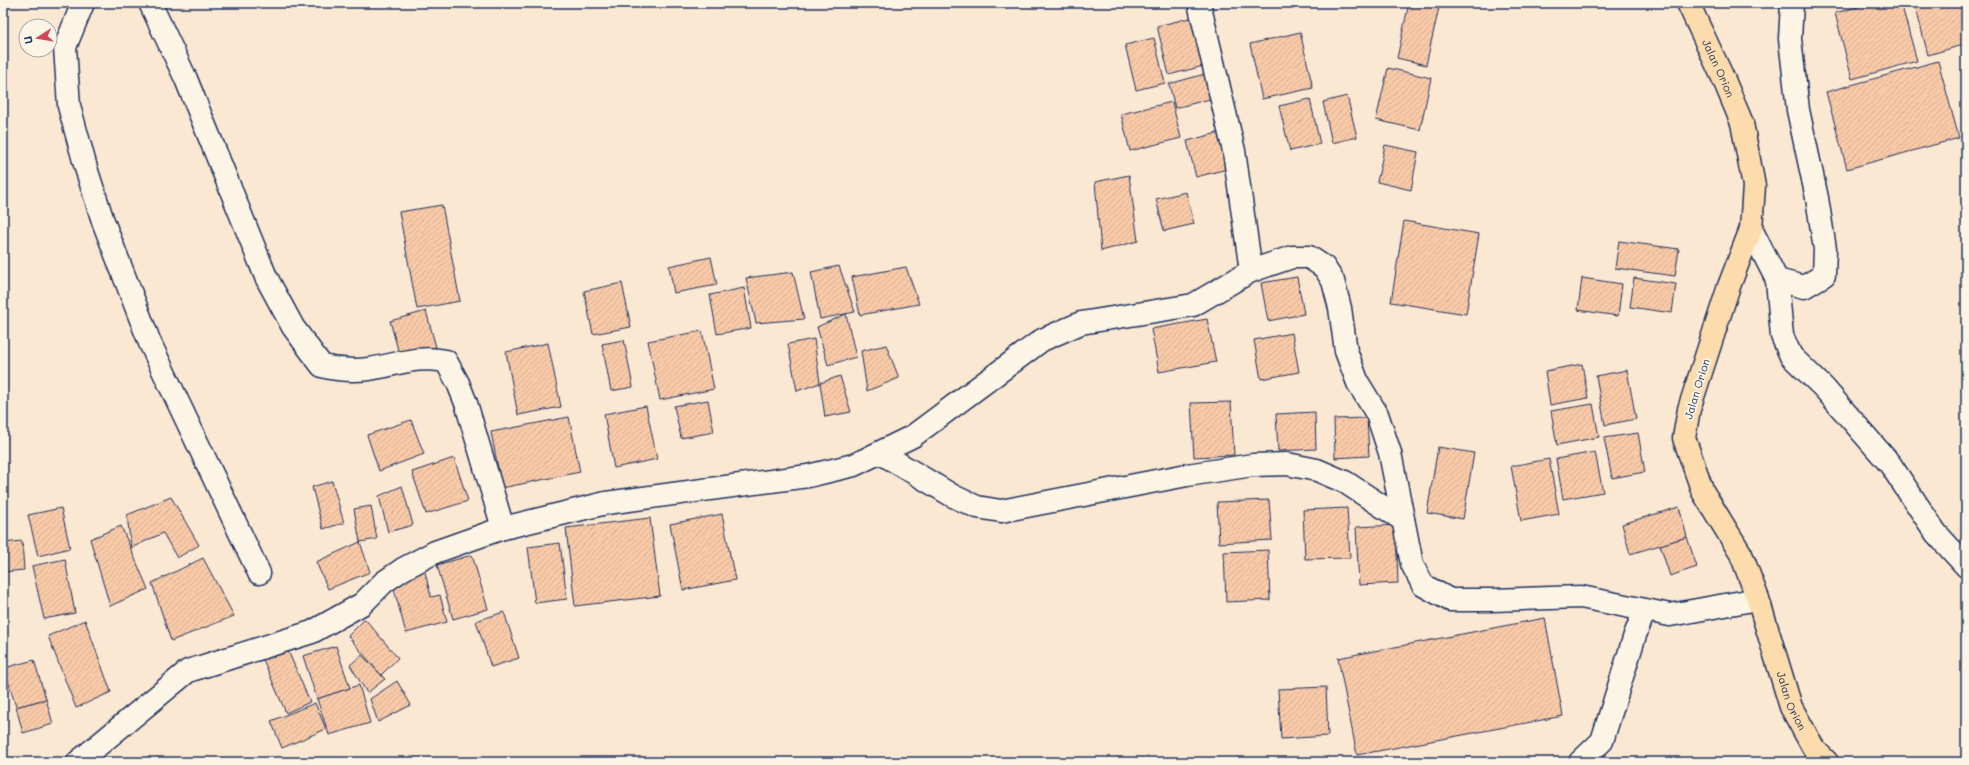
<svg xmlns="http://www.w3.org/2000/svg" width="1969" height="765" viewBox="0 0 1969 765" font-family="Mali,sans-serif">
<defs>
<pattern id="building-hatch" width="6" height="6" patternUnits="userSpaceOnUse"><rect width="6" height="6" fill="#f9caa8"/><path d="M-1 1l2-2M0 6l6-6M5 7l2-2" fill="none" stroke="#d5ae93"/></pattern>
</defs>
<rect width="100%" height="100%" fill="#fbe8d3"/>
<filter id="ink" filterUnits="userSpaceOnUse"><feTurbulence type="fractalNoise" baseFrequency=".025" numOctaves="2"/><feDisplacementMap in="SourceGraphic" scale="8" xChannelSelector="R" yChannelSelector="G"/><feConvolveMatrix kernelMatrix="1 2 1 2 8 2 1 2 1" color-interpolation-filters="sRGB"/></filter>
<g filter="url(#ink)">
<!-- building -->
<g fill="url(#building-hatch)" stroke="#1b2f5e">
<polygon points="1409,3 1440,3 1426,65 1397,58"/>
<polygon points="1872,3 1901,3 1917,61 1852,79 1835,13"/>
<polygon points="1920,3 1966,3 1966,44 1928,55 1915,5"/>
<polygon points="1194,17 1207,65 1169,75 1157,26"/>
<polygon points="1300,32 1313,88 1262,99 1250,44"/>
<polygon points="1154,38 1165,83 1136,90 1125,45"/>
<polygon points="1938,61 1959,138 1847,169 1826,92"/>
<polygon points="1388,68 1431,78 1420,130 1376,120"/>
<polygon points="1212,72 1218,97 1175,108 1169,84"/>
<polygon points="1347,96 1357,137 1332,143 1323,102"/>
<polygon points="1310,99 1320,144 1290,151 1279,106"/>
<polygon points="1172,102 1181,138 1130,151 1121,114"/>
<polygon points="1221,132 1231,168 1196,177 1187,141"/>
<polygon points="1385,145 1418,152 1411,190 1377,182"/>
<polygon points="1129,175 1138,241 1101,251 1095,182"/>
<polygon points="1186,192 1194,224 1164,231 1156,199"/>
<polygon points="442,205 460,301 417,309 399,212"/>
<polygon points="1404,221 1479,234 1466,314 1391,302"/>
<polygon points="1619,241 1679,249 1675,276 1615,268"/>
<polygon points="711,257 717,285 674,293 669,266"/>
<polygon points="839,266 855,312 820,319 811,272"/>
<polygon points="906,267 919,304 860,315 852,277"/>
<polygon points="793,272 804,319 756,323 746,278"/>
<polygon points="1297,277 1304,314 1268,321 1261,283"/>
<polygon points="1582,278 1622,284 1618,316 1578,310"/>
<polygon points="1634,278 1676,284 1672,313 1630,307"/>
<polygon points="622,283 631,327 593,334 584,291"/>
<polygon points="744,288 751,328 717,334 710,295"/>
<polygon points="426,311 436,347 400,357 390,321"/>
<polygon points="846,314 856,357 828,365 817,327"/>
<polygon points="1207,319 1216,362 1159,372 1151,329"/>
<polygon points="702,331 714,389 660,400 648,341"/>
<polygon points="1292,333 1299,372 1261,379 1254,340"/>
<polygon points="814,339 820,383 797,391 788,344"/>
<polygon points="624,340 633,387 611,391 602,344"/>
<polygon points="548,343 561,407 518,415 506,352"/>
<polygon points="886,345 899,378 867,391 861,351"/>
<polygon points="1582,364 1588,398 1550,405 1545,371"/>
<polygon points="1627,370 1636,419 1605,425 1596,376"/>
<polygon points="840,376 851,412 825,417 820,383"/>
<polygon points="708,400 714,432 681,438 674,406"/>
<polygon points="1231,402 1234,455 1194,457 1191,403"/>
<polygon points="1593,404 1599,437 1557,445 1551,411"/>
<polygon points="646,406 657,459 614,468 604,414"/>
<polygon points="1315,412 1316,449 1278,451 1276,414"/>
<polygon points="569,417 580,472 502,488 491,432"/>
<polygon points="1367,418 1369,456 1335,458 1334,419"/>
<polygon points="411,420 424,454 379,471 367,435"/>
<polygon points="1638,433 1645,472 1612,478 1604,438"/>
<polygon points="1438,447 1474,453 1463,519 1427,513"/>
<polygon points="1595,452 1603,492 1563,499 1556,459"/>
<polygon points="454,458 468,501 426,514 412,472"/>
<polygon points="1549,459 1559,514 1521,521 1511,466"/>
<polygon points="332,481 344,523 323,529 312,487"/>
<polygon points="402,486 413,525 388,532 379,496"/>
<polygon points="171,497 199,545 177,558 163,533 131,548 127,515"/>
<polygon points="1269,500 1272,540 1219,543 1217,502"/>
<polygon points="371,506 377,539 360,542 354,509"/>
<polygon points="1679,507 1687,537 1630,554 1622,524"/>
<polygon points="61,508 70,548 38,556 28,515"/>
<polygon points="1347,508 1350,558 1305,559 1303,510"/>
<polygon points="722,514 735,580 683,590 670,524"/>
<polygon points="650,518 660,596 575,606 566,528"/>
<polygon points="1396,525 1398,583 1359,585 1356,527"/>
<polygon points="121,526 148,589 110,606 90,539"/>
<polygon points="1687,537 1697,567 1670,576 1660,545"/>
<polygon points="22,541 24,570 3,572 3,543"/>
<polygon points="360,542 370,572 328,589 316,562"/>
<polygon points="560,543 567,599 535,603 528,547"/>
<polygon points="1268,550 1270,600 1226,602 1224,552"/>
<polygon points="472,555 488,609 453,619 437,565"/>
<polygon points="203,558 234,616 171,641 152,583"/>
<polygon points="65,559 75,613 44,619 32,566"/>
<polygon points="424,568 431,597 440,595 447,622 406,633 392,582"/>
<polygon points="504,612 519,658 491,667 476,621"/>
<polygon points="1545,618 1563,716 1357,755 1338,658"/>
<polygon points="365,619 398,658 381,675 348,636"/>
<polygon points="85,620 111,692 76,708 48,636"/>
<polygon points="286,646 310,702 286,713 262,657"/>
<polygon points="336,646 350,688 317,699 303,656"/>
<polygon points="362,655 385,679 367,693 350,665"/>
<polygon points="34,660 46,699 16,707 4,668"/>
<polygon points="397,681 411,705 378,722 370,699"/>
<polygon points="359,685 370,723 329,735 317,699"/>
<polygon points="1326,687 1328,736 1281,739 1278,689"/>
<polygon points="46,699 53,724 23,733 16,707"/>
<polygon points="315,703 326,729 282,748 271,721"/>
<polygon points="3,733 6,751 3,752"/>
</g>
<g fill="none" stroke-linecap="round" stroke-linejoin="round">
<defs>
<g id="minor">
<polyline points="83,3 65,47 69,106 86,168 103,221 150,343 259,573"/>
<path d="M150,3L186,79L266,277L293,327L322,366C338,370 353,371 369,369C397,365 417,355 446,361L458,383L466,403L503,528"/>
<polyline points="1199,3 1234,151 1251,271"/>
<polyline points="1751,229 1777,280 1782,336 1791,356 1824,388 1890,464 1936,533 1966,566"/>
<polyline points="1777,280 1804,287 1824,275 1825,249 1817,198 1798,110 1790,39 1792,3"/>
<polyline points="881,453 953,496 977,507 1001,511 1187,475 1253,465 1287,464 1317,470 1345,482 1403,520"/>
<polyline points="78,762 188,671 312,632 362,604 384,582 403,569 435,552 503,528 606,503 808,476 854,465 913,436 1042,340 1081,323 1193,305 1251,271 1292,257 1309,257 1324,267 1333,281 1340,308 1346,351 1358,383 1377,414 1390,453 1412,564 1423,585 1450,600 1491,600 1581,597 1670,615 1758,599"/>
<polyline points="1580,762 1602,741 1635,635 1645,610"/>
</g>
<g id="highway">
<path id="s1" d="M1688,3L1724,80L1742,123L1754,186L1751,229L1729,286L1689,409L1684,438L1703,492L1741,554L1758,599L1791,707L1814,749L1827,762"/>
</g>
</defs>
<!-- minor casing -->
<use href="#minor" stroke="#1b2f5e" stroke-width="25"/>
<!-- highway casing -->
<use href="#highway" stroke="#1b2f5e" stroke-width="25"/>
<!-- minor -->
<use href="#minor" stroke="#fcf5e5" stroke-width="22"/>
<!-- highway -->
<use href="#highway" stroke="#fcdcac" stroke-width="22"/>
</g>
</g>
<g text-anchor="middle" stroke-width="3.5" stroke-linejoin="round" paint-order="stroke">
<!-- street labels -->
<g font-size="11" fill="#1b2f5e" stroke="#fcf5e5">
<text dy="4" stroke="none"><textPath href="#s1" startOffset="72">Jalan Orion</textPath></text>
<text transform="translate(1697 389) rotate(-73)" y="4">Jalan Orion</text>
<text dy="4" stroke="none"><textPath href="#s1" startOffset="744">Jalan Orion</textPath></text>
</g>
</g>
<!-- margin -->
<rect width="1969" height="765" fill="none" stroke="#fcf5e5" stroke-width="16"/>
<rect x="8" y="8" width="1953" height="749" fill="none" stroke="#1b2f5e" stroke-width="1.5" filter="url(#ink)"/>
<!-- north arrow -->
<g transform="translate(38 38) rotate(258)"><circle r="19" fill="#fcf5e5" stroke="#a2a6af"/>
<path d="M0-3L7 15L0 10L-7 15Z" fill="#d1495b"/>
<text y="-6" font-size="11" font-weight="bold" text-anchor="middle" fill="#1b2f5e">U</text>
</g>
</svg>
